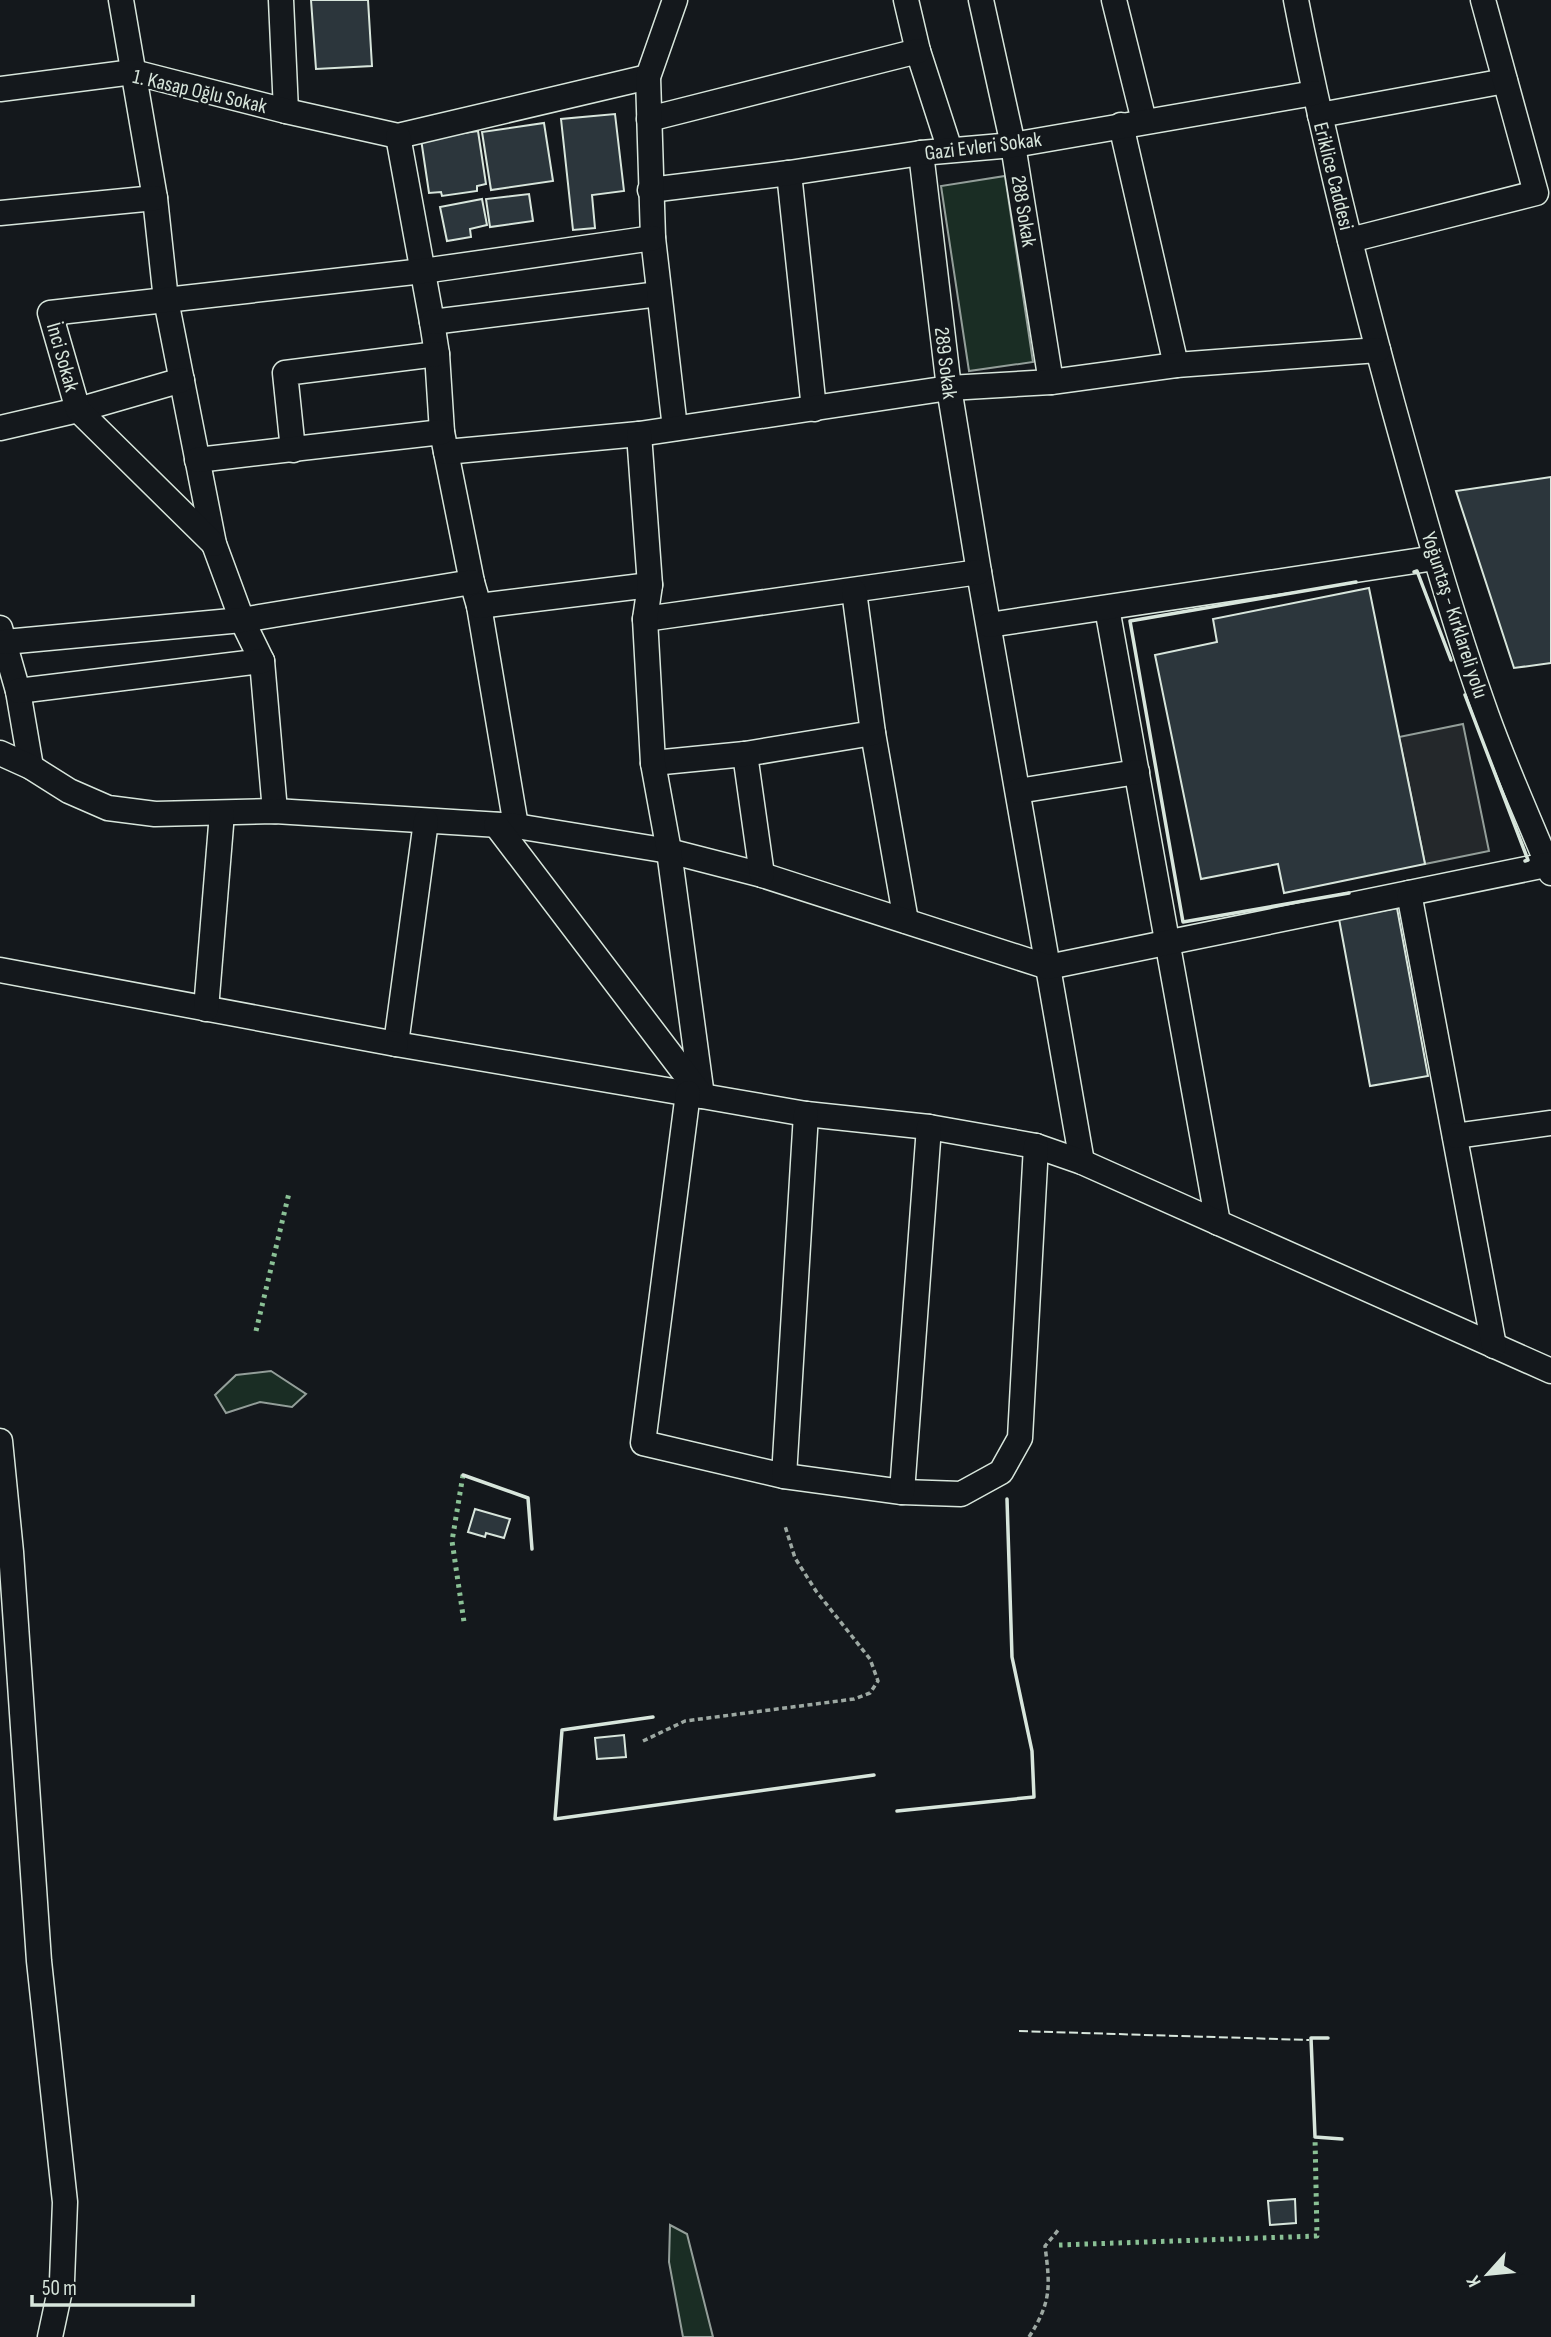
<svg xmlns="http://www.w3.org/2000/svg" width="1551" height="2337" viewBox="0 0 1551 2337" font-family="'Sofia Sans Condensed',sans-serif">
<rect width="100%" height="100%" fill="#14181c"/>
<!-- green -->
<g fill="#1a2d24" stroke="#939e99" stroke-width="2">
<polygon points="1005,176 1033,362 969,371 941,186"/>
<polygon points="271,1371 306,1394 292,1407 260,1402 226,1413 215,1395 236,1375"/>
<polygon points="670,2225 687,2234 713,2337 683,2337 669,2262"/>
</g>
<!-- parking -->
<polygon fill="#24282b" stroke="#939e99" stroke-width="2" points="1463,724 1489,851 1425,864 1399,737"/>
<!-- building -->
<g fill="#2c363c" stroke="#d8e6dc" stroke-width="2">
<polygon points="311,0 368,0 372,66 316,69"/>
<polygon points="615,114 624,191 592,195 595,228 573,230 561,119"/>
<polygon points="544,123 553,181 491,190 482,132"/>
<polygon points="478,131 486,184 477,186 477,191 442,196 441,192 429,193 421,139"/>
<polygon points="529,194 533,221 490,227 486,199"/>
<polygon points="482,199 487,225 470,229 471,237 447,241 440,207"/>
<polygon points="1551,477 1551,663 1514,668 1456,491"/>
<polygon points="1369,588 1425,864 1284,893 1278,864 1201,879 1155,655 1217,642 1213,619"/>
<polygon points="1397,908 1428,1076 1370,1086 1339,919"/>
<polygon points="475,1509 510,1519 504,1538 486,1533 485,1537 468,1532"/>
<polygon points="624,1735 626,1757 597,1759 595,1738"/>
<polygon points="1295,2199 1296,2223 1270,2225 1268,2201"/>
</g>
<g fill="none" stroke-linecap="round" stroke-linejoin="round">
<defs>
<g id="minor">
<polyline points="121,0 155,198 166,300 214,544 242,620 262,661 275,811"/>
<polyline points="281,0 286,111"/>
<polyline points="906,0 918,51 950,150"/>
<polyline points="981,0 1013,145 1051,382"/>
<polyline points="1114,0 1144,121"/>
<path d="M1296,0C1322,135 1356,269 1392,402C1421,507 1450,613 1487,716C1506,769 1530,821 1551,873"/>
<polyline points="0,89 133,72 286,111 398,136 648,77"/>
<polyline points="1320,115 1505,81"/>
<polyline points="649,119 918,51"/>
<polyline points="1121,125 1176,365"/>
<polyline points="398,136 432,322 437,354 442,432 472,582 479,606 516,826"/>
<polyline points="921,153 949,388 979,572 1082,1162"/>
<polyline points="789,173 814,409"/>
<polyline points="650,190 789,173 921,153 1013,145 1314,93"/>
<polyline points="0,213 155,198"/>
<polyline points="1350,240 1536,193 1483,0"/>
<polyline points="432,322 659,294"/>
<polyline points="0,428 78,410 182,380"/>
<polyline points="675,428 653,238 648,77 675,0"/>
<polyline points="293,450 285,373 437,354"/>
<polyline points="446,452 639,434 949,388 1051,382 1176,365 1378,350"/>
<polyline points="197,460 442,432"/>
<polyline points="214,544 78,410 50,313 423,271 653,238"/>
<polyline points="479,606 650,585"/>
<polyline points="1107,608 1218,1223"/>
<polyline points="645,619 979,572"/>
<polyline points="989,625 1435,558"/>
<polyline points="0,628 18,691 31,767"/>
<polyline points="5,642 242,620 472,582"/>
<polyline points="18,691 262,661"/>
<polyline points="873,733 906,921"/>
<polyline points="0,753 31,767 69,791 108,808 155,814 275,811 516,826 669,851 762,875 1048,967 1551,864"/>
<polyline points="745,754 762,875"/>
<polyline points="653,763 745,754 873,733 854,591"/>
<polyline points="1018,791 1137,772"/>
<polyline points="426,821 396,1044 702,1096 669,851 653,763 645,619 650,585 639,434"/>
<polyline points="496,825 702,1096 806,1114 929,1127 1036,1146 1082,1162 1551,1371"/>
<polyline points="1409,893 1494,1346"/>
<polyline points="0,970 396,1044"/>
<polyline points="206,1009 222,813"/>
<polyline points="688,1093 643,1443 784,1476"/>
<polyline points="806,1114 784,1476 902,1492 961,1494 1001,1472 1020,1438 1036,1146"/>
<polyline points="1455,1136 1551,1123"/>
<polyline points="0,1441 11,1552 39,1961 65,2202 62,2281 50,2337"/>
<polyline points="902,1492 929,1127"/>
</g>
</defs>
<!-- minor casing -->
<use href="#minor" stroke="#d8e6dc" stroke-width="27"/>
<!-- path -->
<g stroke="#9da8a2" stroke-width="3.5" stroke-dasharray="5 3.5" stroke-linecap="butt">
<polyline points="643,1741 685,1721 854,1699 870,1693 878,1681 870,1659 816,1591 795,1558 785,1526"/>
<path d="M1029,2337C1052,2301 1050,2286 1045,2246L1060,2228"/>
</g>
<!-- minor -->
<use href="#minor" stroke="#14181c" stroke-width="24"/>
<!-- hedge -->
<g stroke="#8ac095" stroke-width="5" stroke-dasharray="3.5 5" stroke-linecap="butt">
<polyline points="256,1331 289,1193"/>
<polyline points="463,1475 452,1541 464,1622"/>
<polyline points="1059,2245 1317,2236 1315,2137"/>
</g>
<!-- fence -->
<polyline stroke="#d8e6dc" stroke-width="2" stroke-dasharray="9 3.5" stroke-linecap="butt" points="1019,2031 1309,2040"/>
<!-- wall -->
<g stroke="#d8e6dc" stroke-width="3.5">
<polyline points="1414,572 1417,571 1451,660"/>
<polyline points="1465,695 1528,860 1525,861"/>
<polyline points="1349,893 1183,922 1130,621 1356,582"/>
<polyline points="463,1475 528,1498 532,1549"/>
<polyline points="653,1717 562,1730 555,1819 874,1775"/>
<polyline points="897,1811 1034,1797 1032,1751 1012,1657 1007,1499"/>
<polyline points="1328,2038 1311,2038 1315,2137 1342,2139"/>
</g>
</g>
<g text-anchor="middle" stroke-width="5" stroke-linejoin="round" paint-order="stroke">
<!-- street labels -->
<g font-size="21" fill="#d8e6dc" stroke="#14181c">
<text transform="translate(200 91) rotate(13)" y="7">1. Kasap Oğlu Sokak</text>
<text transform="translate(983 146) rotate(-7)" y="7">Gazi Evleri Sokak</text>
<text transform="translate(1334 176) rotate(76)" y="7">Eriklice Caddesi</text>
<text transform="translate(1024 211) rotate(81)" y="7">288 Sokak</text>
<text transform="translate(63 357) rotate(74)" y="7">İnci Sokak</text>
<text transform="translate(946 363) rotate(83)" y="7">289 Sokak</text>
<text transform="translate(1455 615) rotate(72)" y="7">Yoğuntaş - Kırklareli yolu</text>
</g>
</g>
<!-- north arrow -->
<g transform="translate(1488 2274) rotate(243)" stroke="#14181c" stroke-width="5" paint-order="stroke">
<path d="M0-5L12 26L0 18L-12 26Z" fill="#d8e6dc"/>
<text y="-10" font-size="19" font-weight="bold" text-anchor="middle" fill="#d8e6dc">K</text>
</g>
<!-- scale -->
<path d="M32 2295v10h161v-10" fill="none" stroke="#d8e6dc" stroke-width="3.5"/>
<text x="42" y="2295" font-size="21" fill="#d8e6dc" stroke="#14181c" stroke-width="5" paint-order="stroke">50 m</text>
</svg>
